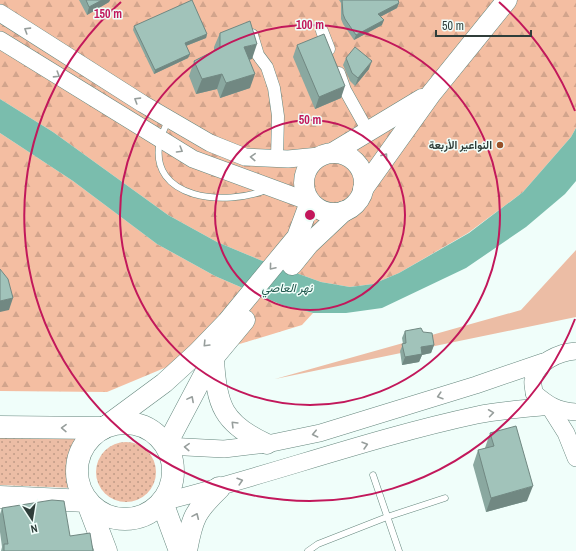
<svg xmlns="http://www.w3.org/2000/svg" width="576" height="551" viewBox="0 0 576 551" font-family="'Archivo Narrow',Vazirmatn,sans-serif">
<defs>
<pattern id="grass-dots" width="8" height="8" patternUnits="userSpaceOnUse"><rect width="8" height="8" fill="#ecbda5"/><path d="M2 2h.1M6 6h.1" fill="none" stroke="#c09b87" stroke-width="1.8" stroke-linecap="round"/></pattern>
<pattern id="forest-firs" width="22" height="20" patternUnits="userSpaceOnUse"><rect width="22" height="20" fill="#f4bea2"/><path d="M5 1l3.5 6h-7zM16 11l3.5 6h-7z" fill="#d2a48c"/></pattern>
</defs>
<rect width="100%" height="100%" fill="#f0fefa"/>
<!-- grass -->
<g fill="url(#grass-dots)">
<path d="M0,436L86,437C76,455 70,466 74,488L0,485Z"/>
<circle cx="126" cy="472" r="30"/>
</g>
<!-- forest -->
<g fill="url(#forest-firs)">
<polygon points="0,0 576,0 576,128 571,137 523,192 468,233 399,273 373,284 350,287 321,282 260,260 217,242 168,215 53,132 0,99"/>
<polygon points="0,133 73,181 157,244 215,276 282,305 313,313 302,325 174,364 107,392 0,391"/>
</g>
<!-- park -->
<polygon fill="#ecbda5" points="576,250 576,317 275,379 521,310"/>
<!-- water -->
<polygon fill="#7abdad" points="0,99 53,132 168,215 217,242 260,260 321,282 350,287 373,284 399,273 469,233 523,192 571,137 576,128 576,181 565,194 526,227 466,268 382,308 346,313 313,313 282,305 215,276 157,244 73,181 0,133"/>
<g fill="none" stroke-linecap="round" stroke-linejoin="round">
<defs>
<g id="lane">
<path d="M168,120C166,126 162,133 160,140C147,201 227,206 266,190"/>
<polyline points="373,475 399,551"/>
<polyline points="308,551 318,544 387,517 445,498"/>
</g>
<g id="street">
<polyline points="322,31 329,49"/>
<polyline points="252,35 258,55 267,67 274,88 278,116 277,158"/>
<polyline points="339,73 345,90 369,133"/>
</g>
<g id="secondary">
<polyline points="0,13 143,104 210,143 245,157 288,159 319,156"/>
<polyline points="0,40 193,159 310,202"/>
<path d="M576,351C560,352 536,362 533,380C532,383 534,389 534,393C548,405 557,411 576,412"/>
<polyline points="166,446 224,449 267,444 320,433 476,385 543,362"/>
<path d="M162,502C267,476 370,438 477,415C500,410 525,409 549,406L566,433L576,458"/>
</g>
<g id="primary">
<polyline points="334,152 422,99"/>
<circle cx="334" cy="183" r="30"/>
<polyline points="363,189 431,94 507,0"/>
<polyline points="292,265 309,244 344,211"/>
<path d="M214,358C216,405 223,424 267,444"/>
<polyline points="103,428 164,383 197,353 227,322 297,237 310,202"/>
<polyline points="166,446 211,361 245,320"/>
</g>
<g id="highway">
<circle cx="125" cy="471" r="48"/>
<polyline points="0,427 103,428"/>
<polyline points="0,497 87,501 106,551"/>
<polyline points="162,502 180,551"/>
<path d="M186,551C192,518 195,511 219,488"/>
</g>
</defs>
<!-- lane casing -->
<use href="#lane" stroke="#65867d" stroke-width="7"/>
<!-- street casing -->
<use href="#street" stroke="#65867d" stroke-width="13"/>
<!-- secondary casing -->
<use href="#secondary" stroke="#65867d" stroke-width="18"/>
<!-- primary casing -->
<use href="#primary" stroke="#65867d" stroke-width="21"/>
<!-- highway casing -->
<use href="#highway" stroke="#65867d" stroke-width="23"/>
<!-- lane -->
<use href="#lane" stroke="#fff" stroke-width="6"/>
<!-- street -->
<use href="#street" stroke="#fff" stroke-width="12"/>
<!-- secondary -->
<use href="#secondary" stroke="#fff" stroke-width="17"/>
<!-- primary -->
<use href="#primary" stroke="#fff" stroke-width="20"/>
<!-- highway -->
<use href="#highway" stroke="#fff" stroke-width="22"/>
</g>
<!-- wall -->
<g fill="#8aa8a0">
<polygon points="79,0 110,0 109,2 87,15"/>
<polygon points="339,0 398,0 399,3 397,8 380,17 382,25 354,40 343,24 341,19 341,3"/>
<polygon points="134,26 207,34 206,38 186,46 190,54 188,58 154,74 133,30"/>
<polygon points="220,33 252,59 249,60 250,88 220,98 217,89 196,94 189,76 194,61 214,51 214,47"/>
<polygon points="297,45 341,98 315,109 293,57"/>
<polygon points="346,58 369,69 355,86 350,81 343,65"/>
<polygon points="405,331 423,332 434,345 431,353 422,355 419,362 402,365 400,351 403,344 402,338"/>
<polygon points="490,433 527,501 486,512 473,465 478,450 485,449 485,448"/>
<polygon points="2,508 70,536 93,551 1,551 2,547 0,532 0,514"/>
</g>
<!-- shaded-wall -->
<g fill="#718882">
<polygon points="102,0 110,0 109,2 87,15 89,7"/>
<polygon points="399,3 397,8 376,19 378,14"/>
<polygon points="384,20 382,25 354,40 356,35"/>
<polygon points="207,34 206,38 183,47 185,43"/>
<polygon points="257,44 252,59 239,62 244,47"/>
<polygon points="190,54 188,58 154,74 155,70"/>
<polygon points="372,61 369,69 355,86 358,78"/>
<polygon points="222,74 217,89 196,94 202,79"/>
<polygon points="255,74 250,88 220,98 226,83"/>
<polygon points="345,86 341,98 315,109 319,97"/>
<polygon points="13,298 9,310 0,312 0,301"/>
<polygon points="434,345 431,353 422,355 419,362 402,365 405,357 421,347"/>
<polygon points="533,486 527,501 486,512 491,498"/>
</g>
<!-- building -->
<g fill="#a1c3ba" stroke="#718882">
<polygon points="86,0 102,0 89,7"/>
<polygon points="192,0 207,34 185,43 190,54 155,70 134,26"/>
<polygon points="342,0 398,0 399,3 378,14 384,20 356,35 345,19 343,14"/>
<polygon points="250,21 257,44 244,47 255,74 226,83 222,74 202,79 194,61 220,48 220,33"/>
<polygon points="324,34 345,86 319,97 297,45"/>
<polygon points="355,47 372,61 358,78 352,73 346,58"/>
<polygon points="0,269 8,279 13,298 0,301"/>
<polygon points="421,328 423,332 432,333 434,345 421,347 422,354 405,357 402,344 406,343 405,331"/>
<polygon points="516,426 533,486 491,498 478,450 494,446 490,433"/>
<polygon points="52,500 64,501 70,536 90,533 93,551 4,551 4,544 8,544 2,508"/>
</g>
<!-- one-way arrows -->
<defs><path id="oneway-chevron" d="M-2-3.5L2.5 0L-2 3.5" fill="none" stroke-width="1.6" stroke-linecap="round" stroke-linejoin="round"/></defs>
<g stroke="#979e9c">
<use href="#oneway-chevron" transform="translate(27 30) rotate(-148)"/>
<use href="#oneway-chevron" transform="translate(57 75) rotate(32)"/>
<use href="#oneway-chevron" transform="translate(137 100) rotate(-148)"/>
<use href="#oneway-chevron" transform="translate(180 150) rotate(31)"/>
<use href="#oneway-chevron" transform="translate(385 156) rotate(-54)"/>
<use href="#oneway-chevron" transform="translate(253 157) rotate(-177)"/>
<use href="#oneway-chevron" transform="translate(272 267) rotate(130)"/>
<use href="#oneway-chevron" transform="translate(206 344) rotate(134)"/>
<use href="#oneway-chevron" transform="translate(440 396) rotate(163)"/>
<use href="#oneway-chevron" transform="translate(191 399) rotate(-62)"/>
<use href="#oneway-chevron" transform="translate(491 413) rotate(-8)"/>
<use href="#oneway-chevron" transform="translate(234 424) rotate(-135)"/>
<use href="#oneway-chevron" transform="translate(64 428) rotate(-179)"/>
<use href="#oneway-chevron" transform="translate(315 434) rotate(167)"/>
<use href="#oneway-chevron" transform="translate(365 445) rotate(-16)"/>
<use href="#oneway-chevron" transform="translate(187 447) rotate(-177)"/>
<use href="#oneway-chevron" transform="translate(240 481) rotate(-17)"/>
<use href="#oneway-chevron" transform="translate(196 516) rotate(-66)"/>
</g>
<!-- distance rings -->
<g fill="none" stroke="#c2185b" stroke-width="2">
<circle cx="310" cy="215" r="95"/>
<circle cx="310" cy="215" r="190"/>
<path d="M575 319A285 285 0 1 1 121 2M499 2A285 285 0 0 1 575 111"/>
</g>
<!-- markers -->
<circle fill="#975129" stroke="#f0fefa" stroke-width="1.5" cx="500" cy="145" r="4"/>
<g text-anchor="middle" stroke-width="3" stroke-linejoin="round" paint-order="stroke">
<!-- poi labels -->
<g font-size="11" font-weight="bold" fill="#2f3e3a" stroke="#f0fefa" text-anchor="end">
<text x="492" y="149">النواعير الأربعة</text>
</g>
<!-- water labels -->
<g font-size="12" font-style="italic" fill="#1f574c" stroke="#f0fefa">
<text x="287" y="292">نهر العاصي</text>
</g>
</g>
<circle cx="310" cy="215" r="6" fill="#c2185b" stroke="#f0fefa" stroke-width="2"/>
<g font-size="12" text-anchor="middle" font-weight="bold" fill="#c2185b" stroke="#f0fefa" stroke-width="3" stroke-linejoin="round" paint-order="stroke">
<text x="108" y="18">150 m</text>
<text x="310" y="29">100 m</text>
<text x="310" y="124">50 m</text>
</g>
<!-- north arrow -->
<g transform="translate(32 519) rotate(168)" stroke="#f0fefa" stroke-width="3" paint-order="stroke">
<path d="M0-3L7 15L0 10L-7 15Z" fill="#2f3e3a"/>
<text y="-6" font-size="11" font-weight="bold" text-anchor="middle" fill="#2f3e3a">N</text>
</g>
<!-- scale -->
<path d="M436 30v6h95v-6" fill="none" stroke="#2f3e3a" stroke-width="2"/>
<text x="442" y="30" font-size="12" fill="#2f3e3a" stroke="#f0fefa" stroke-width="3" paint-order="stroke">50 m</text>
</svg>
